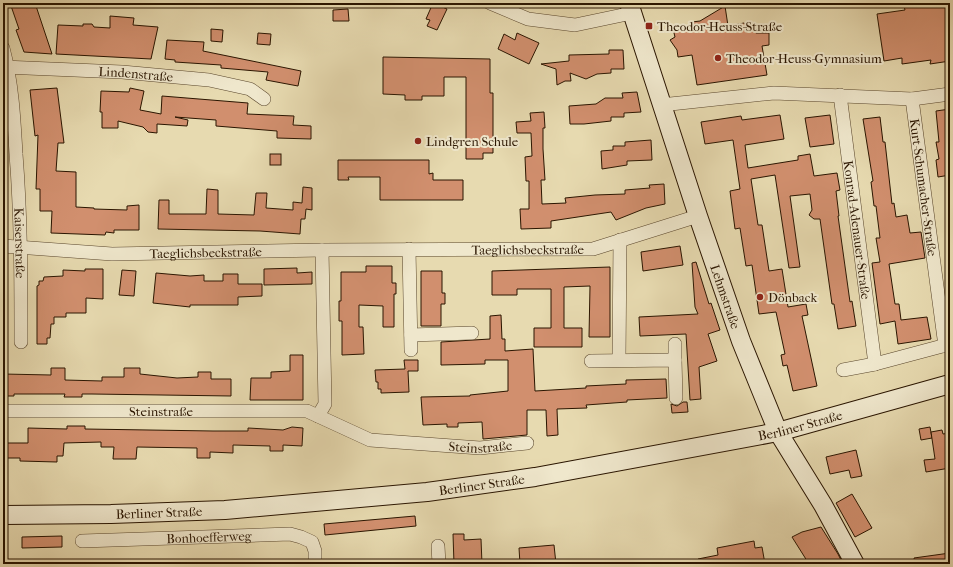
<svg xmlns="http://www.w3.org/2000/svg" width="953" height="567" viewBox="0 0 953 567" font-family="'IM FELL French Canon',serif">
<rect width="100%" height="100%" fill="#e7dab0"/>
<filter id="stains"><feTurbulence type="fractalNoise" baseFrequency=".005" numOctaves="4"/><feColorMatrix values="0 0 0 0 .2 0 0 0 0 .09 0 0 0 0 .02 0 0 0 .5 -.17"/></filter>
<radialGradient id="worn" r=".72"><stop offset=".6" stop-color="#630" stop-opacity="0"/><stop offset="1" stop-color="#630" stop-opacity=".3"/></radialGradient>
<!-- building -->
<g fill="#d18f6e" stroke="#2a1500">
<polygon points="10,3 35,3 52,54 24,52 16,30 19,29"/>
<polygon points="433,3 447,9 437,30 427,26 430,20 426,19"/>
<polygon points="929,3 950,3 950,61 930,64 931,60 902,64 902,58 884,61 877,14 905,10 904,6"/>
<polygon points="725,6 728,26 744,23 756,33 769,33 769,45 762,46 767,75 697,85 692,55 678,57 677,50 670,40 675,37 673,29 693,26 692,22 700,21"/>
<polygon points="348,9 349,21 333,21 333,10"/>
<polygon points="110,16 134,18 133,25 158,27 151,59 56,54 58,25 83,26 83,24 92,24 94,27 110,28"/>
<polygon points="211,29 223,30 222,42 211,41"/>
<polygon points="258,33 271,34 270,45 257,44"/>
<polygon points="517,33 539,43 529,64 498,49 504,34 515,40"/>
<polygon points="167,40 204,42 203,51 301,71 298,86 266,80 268,72 221,68 221,65 175,62 175,60 165,59"/>
<polygon points="609,50 623,50 624,69 611,69 611,73 597,74 586,79 570,73 571,81 565,81 557,85 556,69 541,64 569,61 569,55 609,54"/>
<polygon points="383,57 490,59 490,93 493,93 493,153 483,153 483,159 466,159 466,77 444,77 444,96 422,96 422,100 405,100 405,95 383,94"/>
<polygon points="57,88 64,143 58,143 56,171 76,172 76,207 94,208 94,209 127,210 127,206 139,205 139,230 114,230 114,233 106,232 105,235 51,233 52,211 40,211 40,189 36,189 38,135 35,136 30,90"/>
<polygon points="130,88 144,91 140,110 161,114 162,96 248,103 247,114 294,116 293,125 311,126 311,139 277,138 277,131 216,126 216,120 175,117 188,120 187,126 157,124 157,133 148,132 143,127 118,121 118,128 102,128 102,112 100,112 101,91 129,92"/>
<polygon points="637,92 641,112 624,113 624,117 611,117 611,121 584,124 570,124 569,106 596,104 605,98 623,98 622,93"/>
<polygon points="950,109 950,175 938,177 936,160 939,159 936,142 939,142 936,111"/>
<polygon points="544,112 545,128 543,128 543,149 545,180 541,180 542,204 566,203 565,198 595,195 625,194 625,190 650,188 649,185 664,184 665,204 646,208 616,220 611,212 551,221 551,228 521,229 520,209 529,209 529,181 526,181 525,157 532,156 531,133 517,133 516,122 531,121 530,113"/>
<polygon points="780,115 784,139 745,145 748,168 798,160 798,156 810,154 814,176 837,173 840,190 836,191 839,216 838,216 850,302 852,301 856,326 838,329 834,304 832,304 820,219 814,219 809,215 812,210 810,194 790,196 800,267 789,268 775,175 751,179 758,225 762,225 769,271 782,269 788,307 806,304 808,315 802,316 817,386 793,391 787,365 783,366 781,355 785,354 776,312 759,314 752,265 746,266 740,228 735,229 730,191 740,189 733,140 705,144 701,122 741,116 742,120"/>
<polygon points="830,115 834,144 810,147 805,118"/>
<polygon points="880,117 883,142 885,142 892,204 894,203 896,217 907,215 910,233 921,232 925,258 889,264 895,304 899,304 901,320 927,317 931,339 898,344 895,321 880,324 872,263 880,262 876,238 880,238 876,206 874,206 871,182 873,181 863,119"/>
<polygon points="651,140 652,160 627,161 627,165 602,169 601,151 613,150 613,146 625,146 625,142"/>
<rect x="270" y="154" width="11" height="11"/>
<polygon points="338,160 429,160 429,174 433,173 433,180 463,180 463,200 380,200 380,177 348,177 349,180 338,180"/>
<polygon points="303,187 312,188 312,210 306,209 305,219 301,219 300,234 260,231 158,229 159,200 169,200 169,214 206,214 207,189 218,190 218,214 254,215 256,193 267,193 266,208 293,210 293,202 302,203"/>
<polygon points="680,246 683,265 643,271 641,252"/>
<polygon points="696,262 709,304 711,303 720,330 708,334 717,361 699,367 701,399 690,400 686,334 640,336 639,317 698,314 695,307 692,263"/>
<polygon points="366,266 392,266 392,283 396,283 396,294 394,294 394,327 383,327 383,306 359,305 359,327 363,327 364,354 342,355 342,321 339,321 339,301 341,301 341,272 366,272"/>
<polygon points="610,267 610,337 589,337 590,286 564,287 564,328 582,328 582,347 534,347 534,328 551,328 551,289 517,289 517,295 492,295 492,271"/>
<polygon points="297,268 297,273 312,272 312,284 264,285 264,269"/>
<polygon points="85,269 103,269 103,299 86,298 86,313 66,313 66,317 54,317 54,324 51,324 50,338 47,338 47,344 37,344 37,286 39,285 39,281 43,281 44,277 63,276 63,270 85,271"/>
<polygon points="122,270 136,271 134,296 119,295"/>
<polygon points="421,271 442,271 442,293 445,293 445,304 441,304 441,326 421,326"/>
<polygon points="156,273 190,276 204,275 204,281 223,281 223,274 238,274 238,284 262,284 262,296 238,297 238,305 190,305 190,307 153,303"/>
<polygon points="501,315 502,339 505,339 505,351 533,349 535,391 586,388 586,386 626,384 626,380 666,379 667,398 627,400 627,402 586,405 587,408 557,409 558,435 547,436 546,410 527,410 527,435 483,439 482,422 458,423 458,427 447,427 447,424 423,425 421,397 470,396 470,395 508,391 508,360 485,360 485,364 441,365 441,342 490,339 490,316"/>
<polygon points="290,355 303,355 303,400 250,400 251,378 271,378 271,372 290,371"/>
<polygon points="404,360 418,360 418,371 408,371 409,392 381,393 381,389 378,389 378,382 376,382 375,370 405,369"/>
<polygon points="51,368 65,368 65,380 102,381 102,377 124,377 124,368 140,368 140,374 177,378 198,377 198,372 211,372 211,379 231,379 231,396 92,394 82,394 82,397 64,397 65,394 14,394 14,396 3,396 3,374 51,375"/>
<polygon points="683,402 687,402 688,412 672,413 671,404 677,406"/>
<polygon points="67,426 85,426 85,429 213,431 248,431 248,428 283,430 292,427 303,428 302,446 283,445 283,451 270,451 270,446 233,445 233,453 210,452 210,458 197,458 197,448 137,447 136,459 113,459 114,447 101,447 101,442 64,443 63,456 57,456 57,462 20,461 20,458 3,458 3,443 28,443 28,428 67,429"/>
<polygon points="930,427 932,438 921,440 919,429"/>
<polygon points="942,430 943,434 950,433 950,468 926,472 924,460 935,459 931,432"/>
<polygon points="856,450 862,476 851,478 849,470 830,474 826,457"/>
<polygon points="852,494 872,528 855,537 836,503"/>
<polygon points="415,516 416,526 325,535 324,524"/>
<polygon points="821,527 838,554 843,564 809,564 792,537 802,532"/>
<polygon points="453,534 464,534 464,540 481,539 482,564 454,564"/>
<polygon points="62,536 62,547 22,548 22,537"/>
<polygon points="754,541 755,548 762,547 765,564 698,564 698,559 718,555 717,548"/>
<polygon points="554,545 556,564 520,564 519,548"/>
<polygon points="950,553 950,564 915,564 914,558"/>
</g>
<g fill="none" stroke-linecap="round" stroke-linejoin="round">
<defs>
<g id="street">
<polyline points="490,3 528,19 575,25 632,13"/>
<path id="s1" d="M3,48C12,82 14,118 16,154C21,216 21,279 21,342"/>
<path id="s2" d="M3,67L122,72L209,80L250,89L264,99"/>
<path id="s3" d="M840,95L875,364"/>
<path id="s4" d="M912,99L945,346"/>
<polyline points="661,105 774,93 912,99 950,94"/>
<path id="s5" d="M3,246L112,254L322,250L593,249L698,216"/>
<polyline points="409,249 411,350"/>
<polyline points="411,335 472,333"/>
<polyline points="675,344 675,360"/>
<polyline points="619,360 620,240"/>
<polyline points="591,361 675,360 676,398"/>
<polyline points="843,370 875,364 950,344"/>
<path id="s6" d="M3,411H307L370,440L480,448L527,443"/>
<polyline points="318,416 325,404 322,250"/>
<path id="s7" d="M82,541L290,534L301,537L312,542L315,551V564"/>
<polyline points="438,546 439,564"/>
</g>
<g id="secondary">
<path id="s8" d="M629,3L698,216L741,341L778,432L823,505L855,564"/>
<path id="s9" d="M3,515L111,514L225,510L427,492L535,477L778,432L950,384"/>
</g>
</defs>
<!-- street casing -->
<use href="#street" stroke="#59462c" stroke-width="14"/>
<!-- secondary casing -->
<use href="#secondary" stroke="#2a1500" stroke-width="20"/>
<!-- street -->
<use href="#street" stroke="#efe7cc" stroke-width="13"/>
<!-- secondary -->
<use href="#secondary" stroke="#efe7cc" stroke-width="18"/>
</g>
<!-- markers -->
<g fill="#8f2418" stroke="#efe7cc" stroke-width="1.5">
<rect x="645" y="22" width="8" height="8" rx="2"/>
<circle cx="718" cy="58" r="4"/>
<circle cx="418" cy="141" r="4"/>
<circle cx="760" cy="297" r="4"/>
</g>
<g text-anchor="middle" stroke-width="4" stroke-linejoin="round" paint-order="stroke">
<!-- poi labels -->
<g font-size="13" fill="#2a1500" stroke="#efe7cc" text-anchor="start">
<text x="657" y="31">Theodor-Heuss-Straße</text>
<text x="726" y="63">Theodor-Heuss-Gymnasium</text>
<text x="426" y="146">Lindgren Schule</text>
<text x="768" y="302">Dönback</text>
</g>
<!-- street labels -->
<g font-size="13" fill="#2a1500" stroke="#efe7cc">
<text dy="5" stroke="none"><textPath href="#s2" startOffset="133">Lindenstraße</textPath></text>
<text dy="5" stroke="none"><textPath href="#s4" startOffset="89">Kurt-Schumacher-Straße</textPath></text>
<text dy="5" stroke="none"><textPath href="#s3" startOffset="136">Konrad-Adenauer-Straße</textPath></text>
<text dy="5" stroke="none"><textPath href="#s1" startOffset="196">Kaiserstraße</textPath></text>
<text dy="5" stroke="none"><textPath href="#s5" startOffset="525">Taeglichsbeckstraße</textPath></text>
<text dy="5" stroke="none"><textPath href="#s5" startOffset="203">Taeglichsbeckstraße</textPath></text>
<text dy="5" stroke="none"><textPath href="#s8" startOffset="309">Lehmstraße</textPath></text>
<text dy="5" stroke="none"><textPath href="#s6" startOffset="158">Steinstraße</textPath></text>
<text dy="5" stroke="none"><textPath href="#s9" startOffset="804">Berliner Straße</textPath></text>
<text dy="5" stroke="none"><textPath href="#s6" startOffset="484">Steinstraße</textPath></text>
<text dy="5" stroke="none"><textPath href="#s9" startOffset="480">Berliner Straße</textPath></text>
<text dy="5" stroke="none"><textPath href="#s9" startOffset="156">Berliner Straße</textPath></text>
<text dy="5" stroke="none"><textPath href="#s7" startOffset="127">Bonhoefferweg</textPath></text>
</g>
</g>
<!-- margin -->
<rect width="953" height="567" fill="none" stroke="#e7dab0" stroke-width="16"/>
<rect x="4" y="4" width="945" height="559" fill="none" stroke="#2a1500" stroke-width="2"/>
<rect x="8" y="8" width="937" height="551" fill="none" stroke="#2a1500"/>
<rect width="100%" height="100%" filter="url(#stains)"/>
<rect width="100%" height="100%" fill="url(#worn)"/>
</svg>
